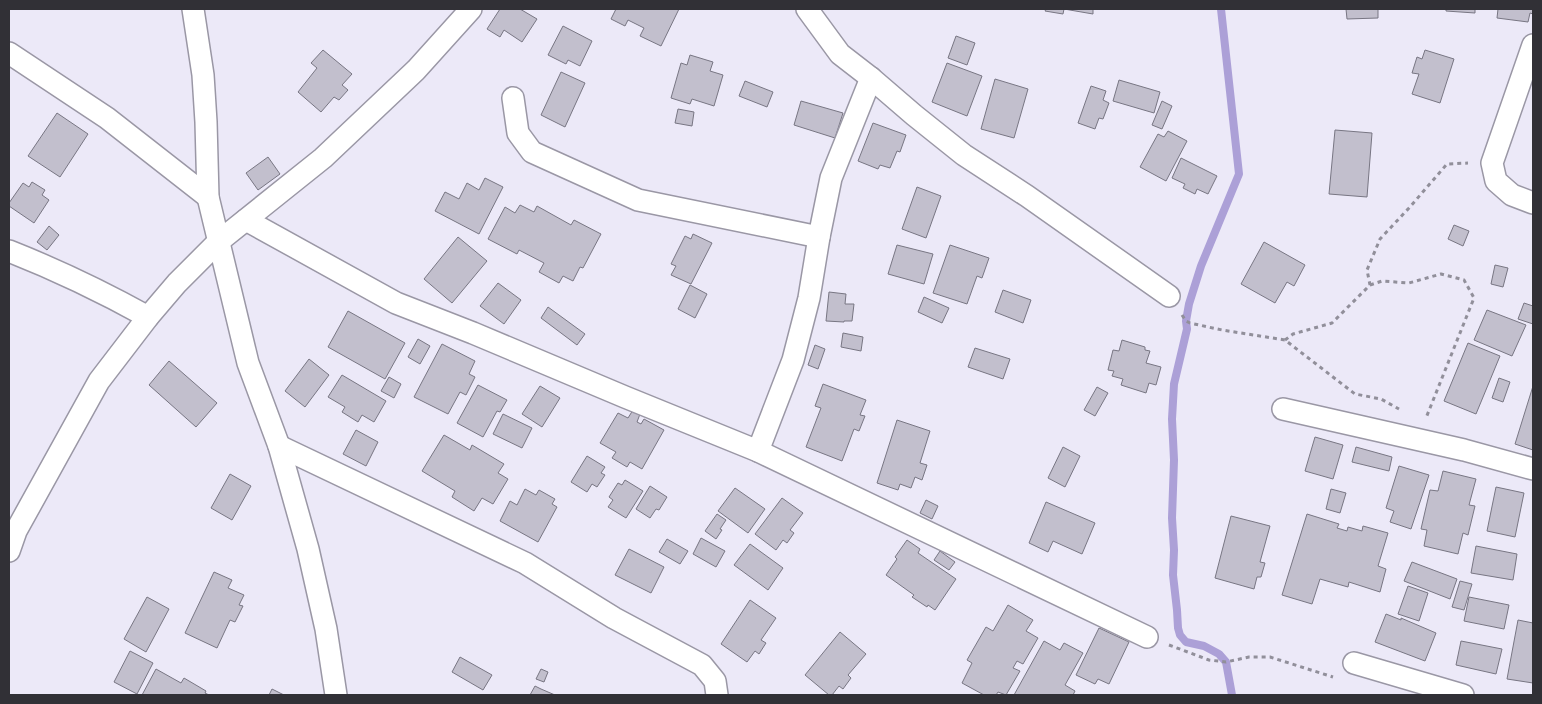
<svg xmlns="http://www.w3.org/2000/svg" width="1542" height="704" viewBox="0 0 1542 704" font-family="Overpass,sans-serif">
<rect width="100%" height="100%" fill="#ece9f8"/>
<g fill="none" stroke-linecap="round" stroke-linejoin="round">
<!-- stream -->
<polyline stroke="#aca0d7" stroke-width="8" points="1221,9 1239,174 1201,266 1189,304 1186,321 1187,329 1174,384 1172,419 1174,460 1172,518 1174,550 1173,575 1177,610 1178,628 1180,635 1186,642 1204,646 1219,654 1226,662 1232,695"/>
</g>
<!-- building -->
<g fill="#c2bfcd" stroke="#787683">
<polygon points="500,9 520,9 537,19 522,42 504,30 500,37 487,29"/>
<polygon points="616,9 679,9 661,46 640,36 644,28 628,20 625,26 611,19"/>
<polygon points="1046,9 1093,9 1093,14 1064,9 1063,14 1045,11"/>
<polygon points="1346,9 1378,9 1378,18 1347,19"/>
<polygon points="1446,9 1475,9 1475,13 1446,11"/>
<polygon points="1498,9 1533,9 1533,14 1530,13 1528,22 1497,18"/>
<polygon points="563,26 592,41 580,66 568,60 566,64 548,55"/>
<polygon points="956,36 975,43 967,65 948,58"/>
<polygon points="323,50 352,74 342,85 348,90 339,100 334,97 321,112 298,92 317,68 311,63"/>
<polygon points="1425,50 1454,59 1440,103 1412,94 1419,74 1412,73 1417,57 1422,59"/>
<polygon points="690,55 713,62 710,71 723,75 714,106 692,99 690,104 671,98 681,63 687,65"/>
<polygon points="947,63 982,76 967,116 932,102"/>
<polygon points="561,72 585,83 565,127 541,115"/>
<polygon points="995,79 1028,89 1014,138 981,129"/>
<polygon points="1119,80 1160,92 1154,113 1113,101"/>
<polygon points="745,81 773,92 767,107 739,96"/>
<polygon points="1091,86 1106,91 1103,100 1109,103 1103,119 1099,118 1095,129 1078,123"/>
<polygon points="801,101 843,113 835,138 794,125"/>
<polygon points="1162,101 1172,106 1162,129 1152,125"/>
<polygon points="678,109 694,112 692,126 675,123"/>
<polygon points="57,113 88,134 60,177 28,156"/>
<polygon points="873,123 906,135 900,152 897,151 890,168 880,165 878,169 858,161"/>
<polygon points="1335,130 1372,133 1367,197 1329,194"/>
<polygon points="1168,131 1187,141 1166,181 1140,167 1158,134 1164,137"/>
<polygon points="268,157 280,174 258,190 246,173"/>
<polygon points="1181,158 1217,176 1208,194 1197,189 1195,194 1183,188 1185,184 1172,178"/>
<polygon points="485,178 503,187 479,234 435,211 445,192 459,199 467,183 479,190"/>
<polygon points="32,182 45,190 42,195 49,200 34,223 9,206 9,203 23,183 29,187"/>
<polygon points="917,187 941,196 926,238 902,229"/>
<polygon points="520,205 534,212 537,206 571,225 574,220 601,234 583,268 580,267 573,281 563,276 559,283 539,272 544,263 519,250 517,254 488,239 505,207 515,213"/>
<polygon points="1454,225 1469,231 1463,246 1448,239"/>
<polygon points="49,226 59,235 47,250 37,242"/>
<polygon points="693,234 712,243 691,284 671,275 676,266 671,264 685,236 691,239"/>
<polygon points="458,237 487,261 452,303 424,279"/>
<polygon points="1264,242 1305,265 1294,286 1287,282 1275,303 1241,284"/>
<polygon points="897,245 933,254 924,284 888,274"/>
<polygon points="950,245 989,258 982,278 977,276 967,304 933,293"/>
<polygon points="1495,265 1508,268 1503,287 1491,284"/>
<polygon points="498,283 521,300 504,324 480,306"/>
<polygon points="690,285 707,294 695,318 678,309"/>
<polygon points="1003,290 1031,300 1023,323 995,312"/>
<polygon points="829,292 846,294 845,304 854,304 852,321 844,321 844,322 826,321"/>
<polygon points="924,297 949,308 942,323 918,312"/>
<polygon points="1524,303 1533,306 1533,324 1518,319"/>
<polygon points="548,307 585,334 577,345 541,318"/>
<polygon points="1487,310 1526,325 1512,356 1474,340"/>
<polygon points="348,311 405,343 385,379 328,347"/>
<polygon points="843,333 863,337 861,351 841,347"/>
<polygon points="418,339 430,346 420,364 408,357"/>
<polygon points="1122,340 1145,347 1145,350 1150,351 1146,363 1161,367 1156,385 1149,383 1146,393 1121,385 1123,379 1112,376 1114,371 1108,370 1113,350 1119,351"/>
<polygon points="1468,343 1500,356 1476,414 1444,401"/>
<polygon points="442,344 475,361 469,374 475,377 466,395 460,392 448,414 414,397"/>
<polygon points="815,345 825,349 818,369 808,365"/>
<polygon points="975,348 1010,359 1003,379 968,367"/>
<polygon points="309,359 329,375 305,407 285,391"/>
<polygon points="169,361 217,403 196,427 149,385"/>
<polygon points="342,375 386,401 374,422 362,415 358,422 342,412 345,407 328,397"/>
<polygon points="389,377 401,384 394,398 381,391"/>
<polygon points="1499,378 1510,382 1503,402 1492,398"/>
<polygon points="823,384 866,400 860,415 865,416 859,431 854,429 842,461 806,447 821,408 815,406"/>
<polygon points="478,385 507,400 500,412 497,411 483,437 457,423"/>
<polygon points="540,386 560,398 542,427 522,414"/>
<polygon points="1533,386 1533,450 1515,444"/>
<polygon points="1097,387 1108,393 1095,416 1084,410"/>
<polygon points="633,410 640,414 637,422 641,424 644,419 664,430 642,469 630,462 627,467 612,458 616,452 600,443 618,413 628,418"/>
<polygon points="503,414 532,428 522,448 493,434"/>
<polygon points="897,420 930,431 920,463 927,465 922,480 915,477 911,488 900,484 898,490 877,483"/>
<polygon points="356,430 378,442 366,466 343,454"/>
<polygon points="444,435 470,450 472,445 504,464 498,473 508,479 493,504 482,498 474,511 452,497 455,491 422,471"/>
<polygon points="1315,437 1343,445 1333,479 1305,471"/>
<polygon points="1063,447 1080,456 1065,487 1048,478"/>
<polygon points="1356,447 1392,457 1389,471 1352,462"/>
<polygon points="587,456 605,467 601,473 605,475 597,487 592,484 587,492 571,482"/>
<polygon points="1399,466 1429,475 1411,529 1390,522 1394,511 1386,508"/>
<polygon points="1443,471 1476,479 1469,505 1475,506 1468,535 1463,533 1458,554 1424,546 1427,530 1421,529 1430,490 1438,491"/>
<polygon points="230,474 251,486 232,520 211,508"/>
<polygon points="625,480 643,491 626,518 608,507 613,500 609,497 618,483 622,485"/>
<polygon points="650,486 667,497 659,510 656,509 650,518 636,509"/>
<polygon points="1496,487 1524,493 1515,537 1487,531"/>
<polygon points="735,488 765,509 748,533 718,511"/>
<polygon points="525,489 536,495 539,490 555,499 552,504 557,507 538,542 500,521 510,501 517,505"/>
<polygon points="1331,489 1346,493 1340,513 1326,509"/>
<polygon points="782,498 803,513 790,530 794,533 787,543 783,540 776,550 755,534"/>
<polygon points="926,500 938,506 932,519 920,513"/>
<polygon points="1046,502 1095,523 1082,554 1053,541 1048,552 1029,543"/>
<polygon points="717,514 726,520 720,529 722,530 716,539 705,531"/>
<polygon points="1307,514 1339,524 1337,528 1347,531 1348,527 1362,531 1363,526 1388,533 1378,566 1386,569 1380,592 1349,582 1348,587 1320,579 1312,604 1282,595"/>
<polygon points="1231,516 1270,526 1260,562 1265,563 1261,577 1257,577 1254,589 1215,578"/>
<polygon points="701,538 725,551 716,567 693,554"/>
<polygon points="667,539 688,551 680,564 659,552"/>
<polygon points="907,540 920,549 918,553 956,579 935,610 928,605 927,607 912,597 914,595 886,575 897,559 895,557"/>
<polygon points="750,544 783,568 768,590 734,565"/>
<polygon points="1476,546 1517,554 1513,580 1471,573"/>
<polygon points="629,549 664,567 651,593 615,575"/>
<polygon points="940,551 955,562 949,570 934,560"/>
<polygon points="1412,562 1457,579 1450,599 1404,581"/>
<polygon points="214,572 232,580 228,588 244,595 239,605 243,606 235,622 230,620 217,648 185,633"/>
<polygon points="1460,581 1472,584 1464,610 1452,607"/>
<polygon points="1408,586 1428,593 1419,621 1398,614"/>
<polygon points="147,597 169,609 146,652 124,639"/>
<polygon points="1469,597 1509,605 1504,629 1464,621"/>
<polygon points="750,600 776,618 761,640 766,643 759,654 755,651 747,662 721,644"/>
<polygon points="1008,605 1033,620 1026,631 1038,638 1023,664 1017,661 1013,668 1020,671 1006,695 998,692 996,695 984,695 962,683 972,663 967,660 986,627 993,631"/>
<polygon points="1386,614 1401,620 1401,618 1436,633 1425,661 1375,642"/>
<polygon points="1518,620 1533,623 1533,683 1507,679"/>
<polygon points="1099,628 1129,642 1109,684 1098,679 1095,684 1076,675"/>
<polygon points="840,632 866,654 848,675 851,678 843,689 839,686 832,695 829,695 805,675"/>
<polygon points="1044,641 1060,650 1064,643 1083,653 1065,685 1075,691 1073,695 1014,695"/>
<polygon points="1461,641 1502,649 1496,674 1456,665"/>
<polygon points="130,651 153,663 137,694 114,682"/>
<polygon points="460,657 492,675 483,690 452,672"/>
<polygon points="156,669 181,683 184,678 206,691 205,693 209,695 142,695"/>
<polygon points="541,669 548,672 544,682 536,679"/>
<polygon points="535,686 541,689 555,695 530,695"/>
<polygon points="272,689 284,695 269,695"/>
</g>
<g fill="none" stroke-linecap="round" stroke-linejoin="round">
<defs>
<g id="minor">
<polyline points="193,9 203,75 206,122 208,197 248,363 279,446 308,549 326,629 336,695"/>
<polyline points="807,9 840,54 871,78 914,115 964,155 1027,196 1169,296"/>
<polyline points="1533,45 1492,163 1496,181 1512,195 1533,203"/>
<polyline points="9,53 107,118 208,197"/>
<polyline points="513,98 518,133 532,152 638,200 819,237"/>
<polyline points="246,220 396,303 473,333 625,397 758,451 1147,637"/>
<path d="M9,251C57,270 103,292 148,317"/>
<polyline points="1283,409 1464,450 1533,469"/>
<polyline points="279,446 525,563 614,618 702,665 715,681 717,695"/>
<polyline points="758,451 793,360 809,298 819,237 831,178 871,78"/>
<polyline points="9,551 16,531 99,381 148,317 177,283 218,242 323,158 416,70 471,9"/>
<polyline points="1354,663 1463,695"/>
</g>
</defs>
<!-- minor casing -->
<use href="#minor" stroke="#9a97a5" stroke-width="24"/>
<!-- path -->
<g stroke="#918f9a" stroke-width="3" stroke-dasharray="4 4" stroke-linecap="butt">
<polyline points="1370,285 1382,281 1409,283 1441,274 1464,280 1474,298 1426,418"/>
<polyline points="1182,315 1186,321 1190,323 1222,330 1285,340 1355,394 1381,399 1399,409"/>
<polyline points="1285,340 1293,334 1332,323 1370,285 1367,270 1380,239 1409,208 1447,164 1468,163"/>
<polyline points="1169,645 1209,660 1226,662 1249,657 1270,657 1333,677"/>
</g>
<!-- minor -->
<use href="#minor" stroke="#fff" stroke-width="21"/>
</g>
<!-- border -->
<rect width="1542" height="704" fill="none" stroke="#313036" stroke-width="20"/>
</svg>
